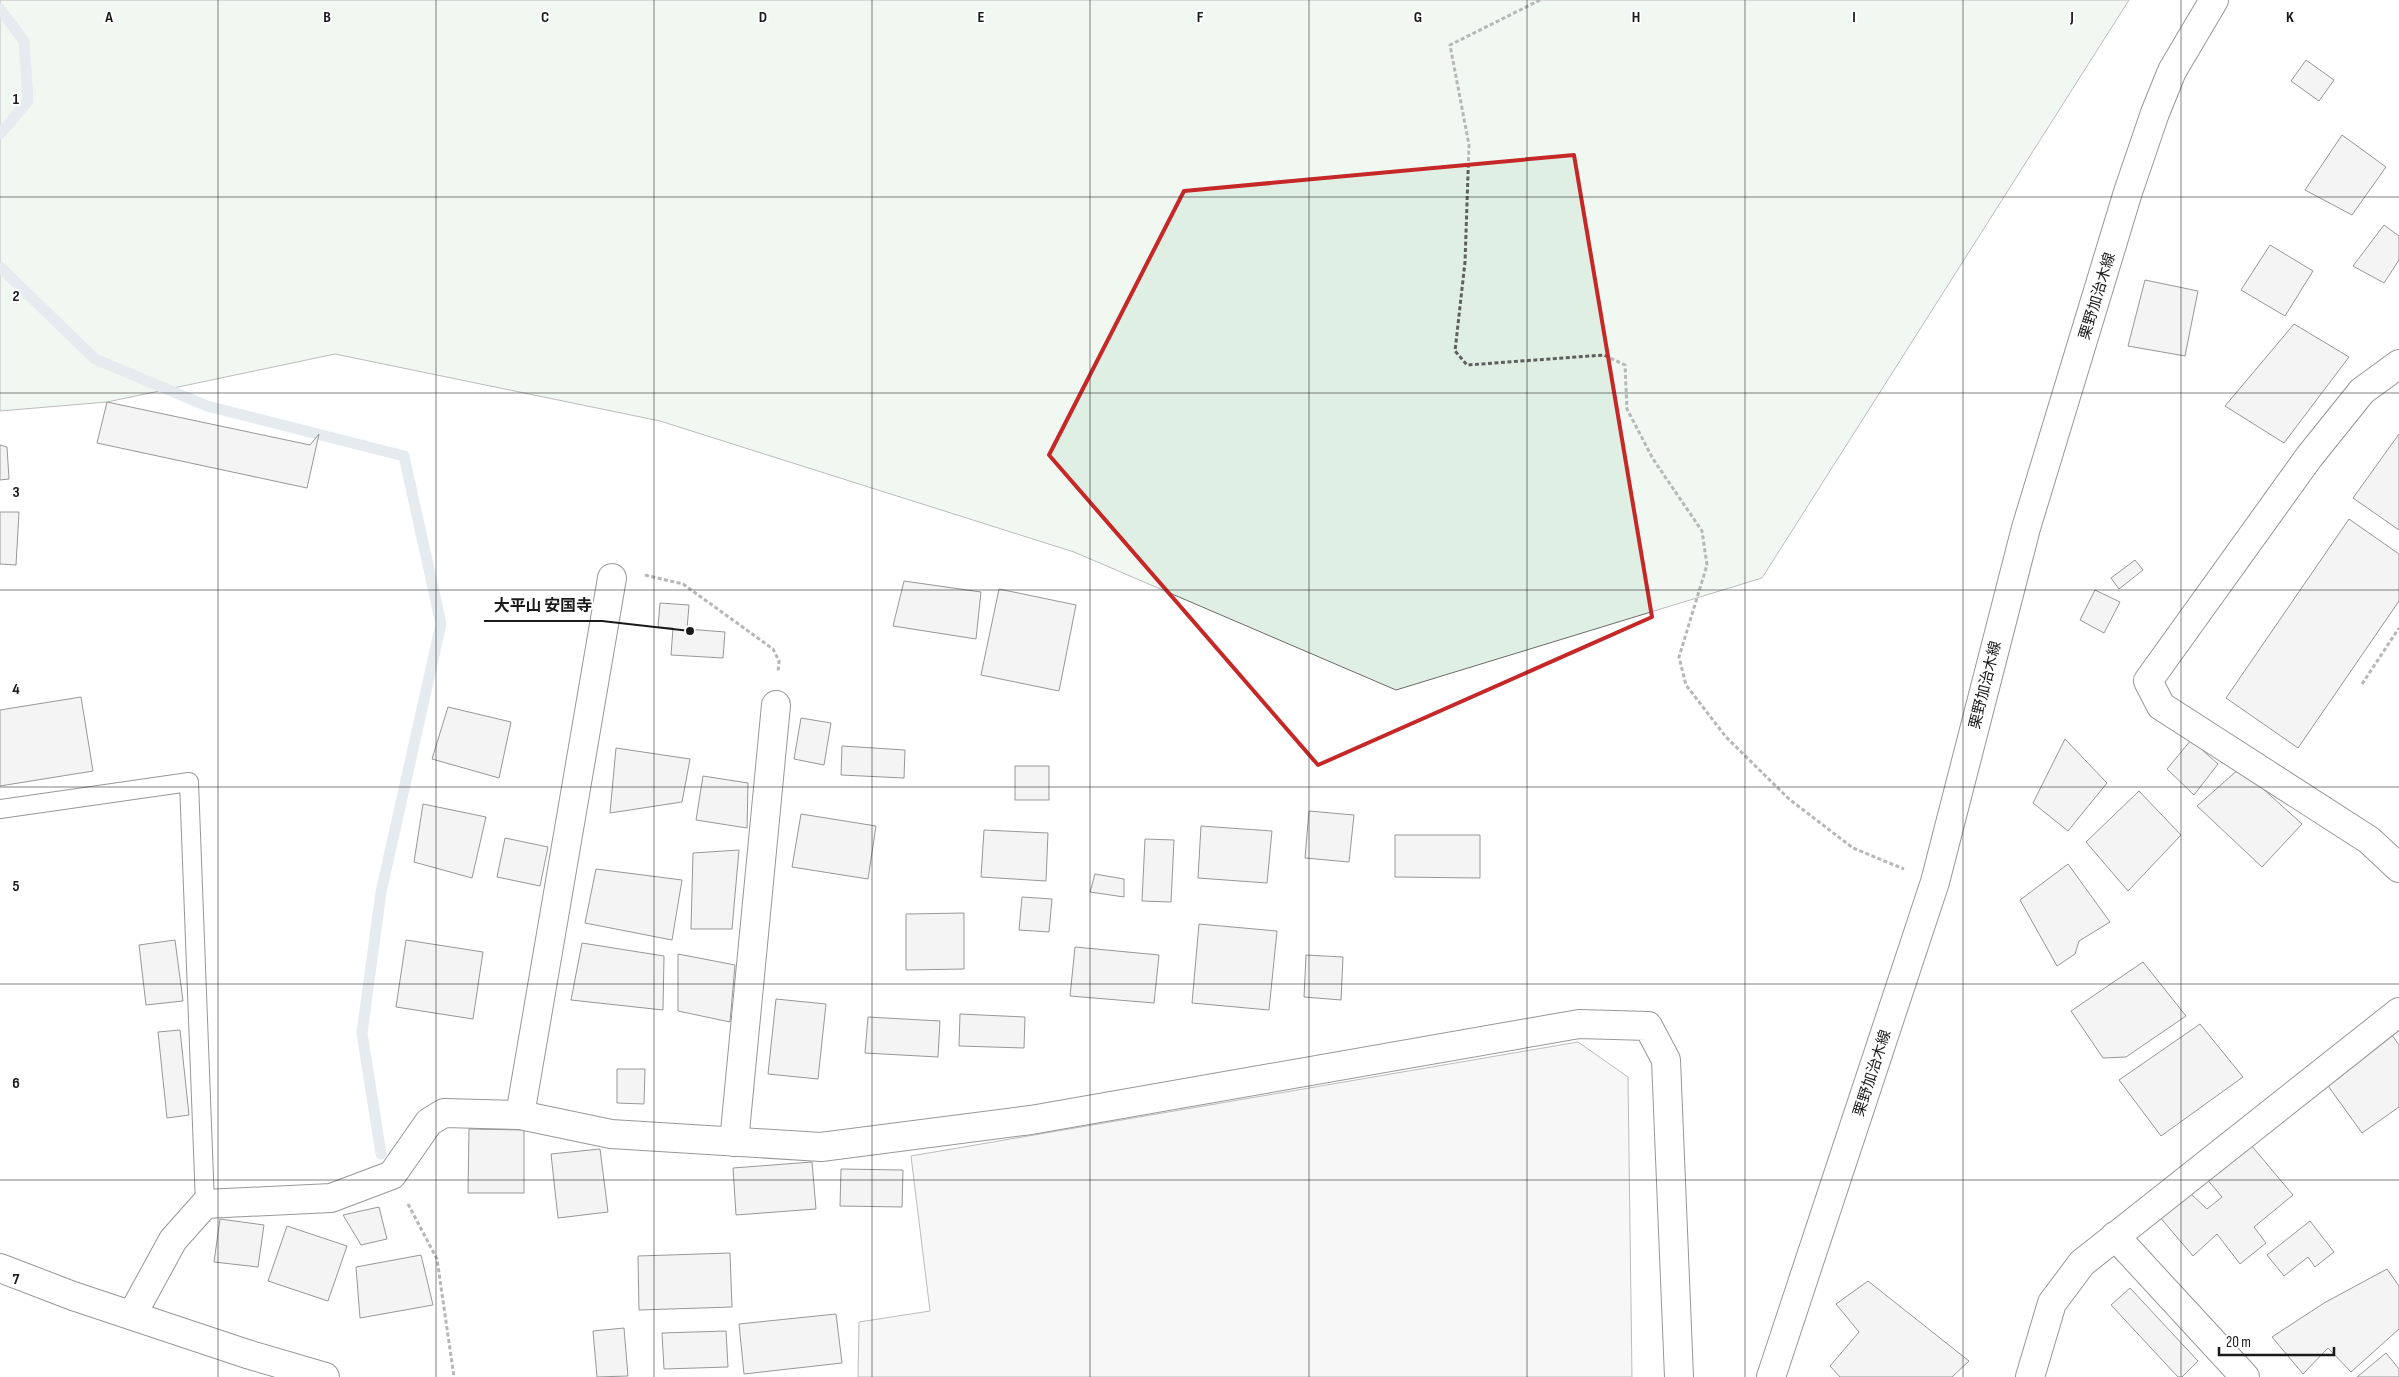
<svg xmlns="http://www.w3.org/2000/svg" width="2399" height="1377" viewBox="0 0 2399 1377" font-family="'Sofia Sans Condensed','Noto Sans JP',sans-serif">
<rect width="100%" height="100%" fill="#fff"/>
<!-- green -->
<polygon fill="#e0efe3" stroke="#6a6a6a" points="0,0 2129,0 1762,578 1396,690 1074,552 660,421 335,354 107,402 0,411"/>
<!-- parking -->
<polygon fill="#ededed" stroke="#6a6a6a" points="1578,1042 1628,1077 1632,1377 858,1377 859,1322 930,1311 911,1156"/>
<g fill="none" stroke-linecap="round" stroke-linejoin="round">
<!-- stream -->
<g stroke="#c6d2dc" stroke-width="11">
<polyline points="0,9 24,41 28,101 0,134"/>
<polyline points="0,267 95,359 207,406 404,456 441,624 381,892 362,1033 381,1154"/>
</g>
</g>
<!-- building -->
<g fill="#e6e6e6" stroke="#1a1a1a">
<polygon points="2306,60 2334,80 2319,101 2291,81"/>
<polygon points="2342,135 2386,167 2352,215 2305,190"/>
<polygon points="2384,225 2399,236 2399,260 2384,283 2353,266"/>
<polygon points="2270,245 2313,271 2285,316 2241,290"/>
<polygon points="2145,280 2198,291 2185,356 2128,346"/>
<polygon points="2294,324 2349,357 2284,443 2225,406"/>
<polygon points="107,402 310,445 319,434 307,488 97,443"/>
<polygon points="2399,434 2399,530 2353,498"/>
<polygon points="0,445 7,447 9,479 0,480"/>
<polygon points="0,512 19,512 16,565 0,564"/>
<polygon points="2349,519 2399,554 2399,601 2298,748 2226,698"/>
<polygon points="2135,560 2143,570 2119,589 2111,578"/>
<polygon points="904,581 981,592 976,639 893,626"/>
<polygon points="999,589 1076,605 1059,691 981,675"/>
<polygon points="2095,590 2120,602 2104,633 2080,620"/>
<polygon points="660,603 689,605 687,629 725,632 723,658 671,655 673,628 658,627"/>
<polygon points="81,697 93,771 0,786 0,710"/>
<polygon points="448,707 511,722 499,778 432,759"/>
<polygon points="801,718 831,723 824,765 794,759"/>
<polygon points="2065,739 2107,783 2068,831 2033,803"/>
<polygon points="2191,740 2218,764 2194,795 2167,769"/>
<polygon points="842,746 905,750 904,778 841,775"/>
<polygon points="616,748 690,759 682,802 610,813"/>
<rect x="1015" y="766" width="34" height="34"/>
<polygon points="2240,768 2302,824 2262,867 2197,806"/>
<polygon points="703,776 748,783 747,828 696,820"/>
<polygon points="2139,791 2181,835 2128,891 2086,842"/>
<polygon points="423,804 486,817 472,878 414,862"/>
<polygon points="1309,811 1354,815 1349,862 1305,858"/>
<polygon points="801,814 876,826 868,879 792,867"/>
<polygon points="1201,826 1272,831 1267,883 1198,878"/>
<polygon points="984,830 1048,833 1046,881 981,877"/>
<polygon points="1395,835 1480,835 1480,878 1395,877"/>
<polygon points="505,838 548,847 540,886 497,877"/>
<polygon points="1145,839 1174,840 1171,902 1142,901"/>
<polygon points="739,850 732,929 691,929 693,853"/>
<polygon points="2068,864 2110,922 2079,941 2075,954 2057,966 2020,900"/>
<polygon points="596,869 682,880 672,940 585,923"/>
<polygon points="1095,874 1124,879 1124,897 1090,892"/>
<polygon points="1022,897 1052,899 1049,932 1019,930"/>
<polygon points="964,913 964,969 906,970 906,914"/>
<polygon points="1199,924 1277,931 1269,1010 1192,1003"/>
<polygon points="175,940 183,1001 146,1005 139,945"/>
<polygon points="406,940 483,952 473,1019 396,1007"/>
<polygon points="582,943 664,956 663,1010 571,1000"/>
<polygon points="1075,947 1159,955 1154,1003 1070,996"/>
<polygon points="678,954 735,965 730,1022 678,1011"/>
<polygon points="1306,955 1343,957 1341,1000 1304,997"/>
<polygon points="2143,962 2186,1016 2126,1057 2103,1058 2071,1011"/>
<polygon points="776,999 826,1004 818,1079 768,1074"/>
<polygon points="960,1014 1025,1017 1024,1048 959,1046"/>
<polygon points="868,1017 940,1021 938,1057 865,1053"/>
<polygon points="2200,1024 2243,1077 2161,1136 2119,1080"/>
<polygon points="180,1030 189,1115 167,1118 158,1032"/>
<polygon points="2392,1035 2399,1045 2399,1107 2362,1133 2326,1083"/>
<polygon points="617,1069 645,1069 644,1104 617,1103"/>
<polygon points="469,1129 524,1130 524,1193 468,1193"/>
<polygon points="2245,1138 2293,1195 2254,1227 2266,1243 2240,1264 2217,1234 2193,1256 2158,1215 2190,1193 2207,1209 2222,1197 2205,1177"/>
<polygon points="600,1149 608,1212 558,1218 551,1154"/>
<polygon points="812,1162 816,1209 736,1215 733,1168"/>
<polygon points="841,1169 903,1170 902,1207 840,1206"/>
<polygon points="379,1207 387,1239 361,1245 343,1215"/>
<polygon points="220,1219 264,1225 258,1267 214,1262"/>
<polygon points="2310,1221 2334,1252 2315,1267 2308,1257 2284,1276 2267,1255"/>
<polygon points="287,1226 347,1246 328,1301 268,1281"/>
<polygon points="730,1253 732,1307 639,1310 638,1256"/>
<polygon points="421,1255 433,1305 360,1318 356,1267"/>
<polygon points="2387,1269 2399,1286 2399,1329 2351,1372 2328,1348 2303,1374 2272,1337 2324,1303"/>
<polygon points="1868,1281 1969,1361 1952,1377 1840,1377 1830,1366 1859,1332 1836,1304"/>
<polygon points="2130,1288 2198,1361 2182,1377 2178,1377 2111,1305"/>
<polygon points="836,1314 842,1363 744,1374 739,1324"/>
<polygon points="624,1328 628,1376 597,1377 593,1331"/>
<polygon points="726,1331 728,1367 664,1369 662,1333"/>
<polygon points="2386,1353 2399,1369 2399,1377 2357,1377"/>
</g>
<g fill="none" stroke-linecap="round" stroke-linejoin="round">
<defs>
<polyline id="service" points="0,809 189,782 205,1204"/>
<g id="minor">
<polyline points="2399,364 2362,391 2309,457 2148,681 2161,706 2369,840 2399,868"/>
<polyline points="520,1115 612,578"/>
<polyline points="734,1142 776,705"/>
<polyline points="2115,1236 2245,1377"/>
<polyline points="132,1315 173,1240 205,1204 331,1198 392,1175 429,1122 444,1113 520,1115 611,1134 821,1147 1031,1120 1579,1024 1648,1026 1666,1060 1679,1377"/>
<polyline points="2030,1377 2052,1303 2082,1263 2399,1012"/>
</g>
<polyline id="tertiary" points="0,1268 73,1296 247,1354 325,1377"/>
<polyline id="primary" points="1771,1377 1935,882 2026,528 2128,192 2155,113 2172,71 2214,0"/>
</defs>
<!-- service casing -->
<use href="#service" stroke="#1a1a1a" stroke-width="20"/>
<!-- minor casing -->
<use href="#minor" stroke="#1a1a1a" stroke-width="30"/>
<!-- tertiary casing -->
<use href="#tertiary" stroke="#1a1a1a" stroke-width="30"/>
<!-- primary casing -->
<use href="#primary" stroke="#1a1a1a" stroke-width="30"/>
<!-- path -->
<g stroke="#5f5f5f" stroke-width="3" stroke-dasharray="4 2.5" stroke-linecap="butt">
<polyline points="1540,0 1450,45 1469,145 1465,262 1455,351 1467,365 1604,355 1625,365 1627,409 1653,459 1702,531 1707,565 1679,657 1686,685 1726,737 1789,799 1853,848 1904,869"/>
<polyline points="645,575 683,584 773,649 779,661 778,672"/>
<polyline points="2362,684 2399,628"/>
<polyline points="408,1204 437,1259 454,1377"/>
</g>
<!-- service -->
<use href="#service" stroke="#fff" stroke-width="18"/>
<!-- minor -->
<use href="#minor" stroke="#fff" stroke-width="28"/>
<!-- tertiary -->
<use href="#tertiary" stroke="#fff" stroke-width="28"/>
<!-- primary -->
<use href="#primary" stroke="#fff" stroke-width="28"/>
</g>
<!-- marked area -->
<path d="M0 0H2399V1377H0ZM1574,155L1652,617L1318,765L1049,455L1184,191Z" fill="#fff" fill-opacity=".55" fill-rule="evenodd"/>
<path fill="none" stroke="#c62828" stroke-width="4" stroke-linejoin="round" d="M1574,155L1652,617L1318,765L1049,455L1184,191Z"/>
<!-- grid -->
<path fill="none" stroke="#1a1a1a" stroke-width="1" stroke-opacity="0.55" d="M218,0V1377M436,0V1377M654,0V1377M872,0V1377M1090,0V1377M1309,0V1377M1527,0V1377M1745,0V1377M1963,0V1377M2181,0V1377M0,197H2399M0,393H2399M0,590H2399M0,787H2399M0,984H2399M0,1180H2399"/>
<g text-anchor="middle" stroke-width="4" stroke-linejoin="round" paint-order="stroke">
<!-- street labels -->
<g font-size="15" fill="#1a1a1a" stroke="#fff">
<text transform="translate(2097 296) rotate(-73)" y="5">栗野加治木線</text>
<text transform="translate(1985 685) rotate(-76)" y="5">栗野加治木線</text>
<text transform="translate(1872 1073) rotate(-72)" y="5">栗野加治木線</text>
</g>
</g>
<g font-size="16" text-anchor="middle" font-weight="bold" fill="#1a1a1a" stroke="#fff" stroke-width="4" stroke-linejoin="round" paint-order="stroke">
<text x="109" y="22">A</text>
<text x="327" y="22">B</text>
<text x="545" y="22">C</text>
<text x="763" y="22">D</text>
<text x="981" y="22">E</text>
<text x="1200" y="22">F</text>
<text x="1418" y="22">G</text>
<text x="1636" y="22">H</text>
<text x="1854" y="22">I</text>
<text x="2072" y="22">J</text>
<text x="2290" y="22">K</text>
<text x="16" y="104">1</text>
<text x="16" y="301">2</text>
<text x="16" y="497">3</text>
<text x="16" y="694">4</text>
<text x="16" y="891">5</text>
<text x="16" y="1088">6</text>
<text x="16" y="1284">7</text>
</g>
<!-- callouts -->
<path fill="none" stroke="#1a1a1a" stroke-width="2" d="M690 631L602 621H484"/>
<circle fill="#1a1a1a" stroke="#fff" stroke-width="2" cx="690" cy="631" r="5"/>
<g font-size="16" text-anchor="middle" font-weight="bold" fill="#1a1a1a" stroke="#fff" stroke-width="4" stroke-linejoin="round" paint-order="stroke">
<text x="543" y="611">大平山 安国寺</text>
</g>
<!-- scale -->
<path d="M2219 1347v8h115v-8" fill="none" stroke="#1a1a1a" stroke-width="2.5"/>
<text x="2226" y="1347" font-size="15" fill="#1a1a1a" stroke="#ffffff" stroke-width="4" paint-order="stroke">20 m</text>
</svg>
